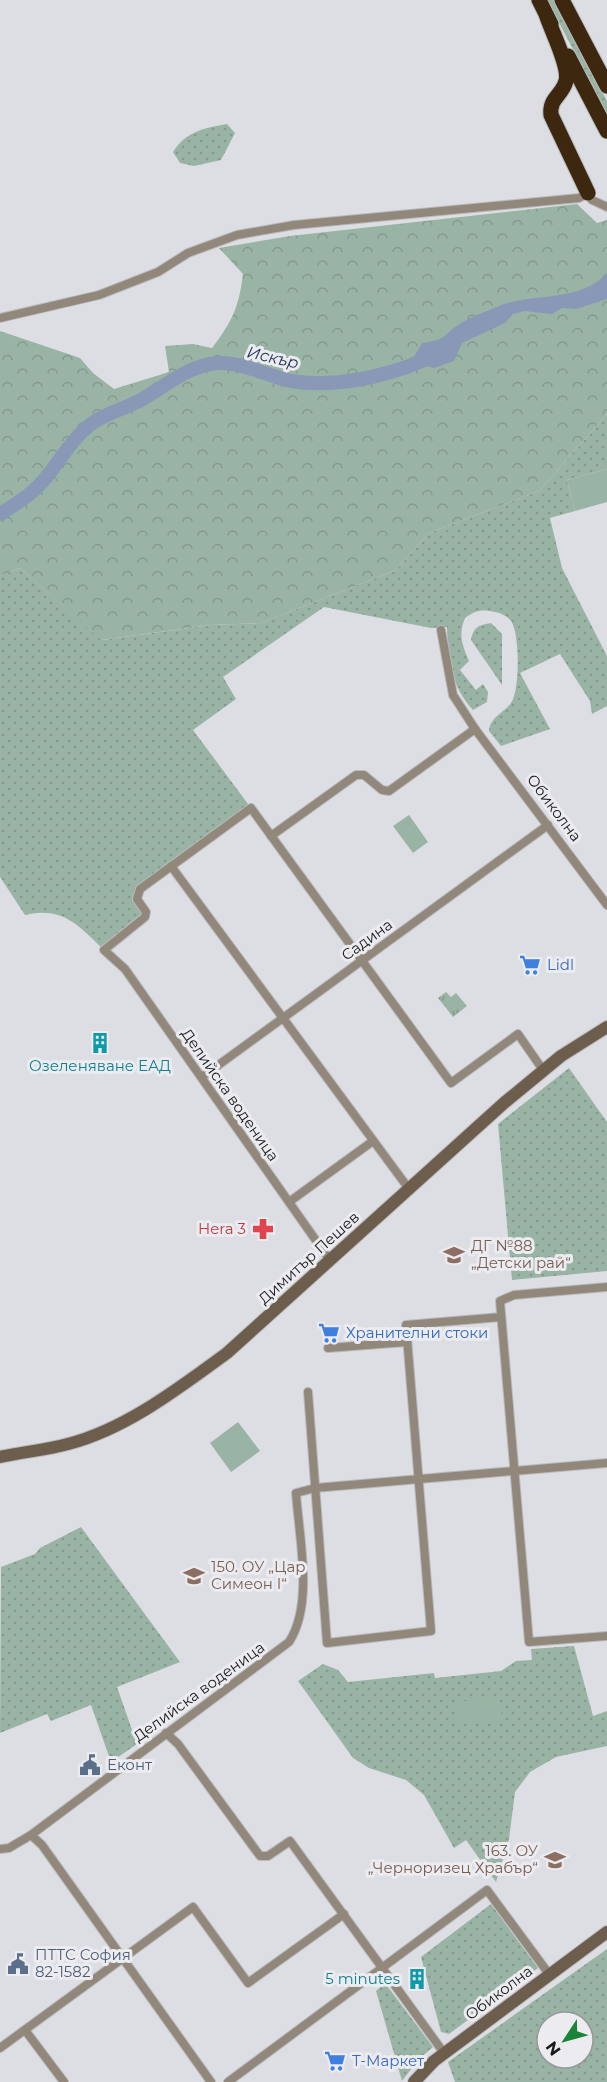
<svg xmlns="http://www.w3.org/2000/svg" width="607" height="2082" viewBox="0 0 607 2082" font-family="Montserrat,sans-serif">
<defs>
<pattern id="grass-dots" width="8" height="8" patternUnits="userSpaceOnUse" patternTransform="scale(1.5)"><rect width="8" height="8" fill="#99b4a4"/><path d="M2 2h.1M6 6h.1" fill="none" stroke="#839a8d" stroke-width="1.8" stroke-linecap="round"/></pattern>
<pattern id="forest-crowns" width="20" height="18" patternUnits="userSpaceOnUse" patternTransform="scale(1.5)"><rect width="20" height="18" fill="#99b4a4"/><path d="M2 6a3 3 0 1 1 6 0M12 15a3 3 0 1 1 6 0" fill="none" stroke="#839a8d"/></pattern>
<pattern id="park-tufts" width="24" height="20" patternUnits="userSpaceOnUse" patternTransform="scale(1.5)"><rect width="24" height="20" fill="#99b4a4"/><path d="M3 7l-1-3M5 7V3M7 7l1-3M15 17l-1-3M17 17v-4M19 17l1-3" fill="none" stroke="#839a8d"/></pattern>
</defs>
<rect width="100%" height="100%" fill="#dddee3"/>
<!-- grass -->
<g fill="url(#grass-dots)" fill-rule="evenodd">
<polygon points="547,0 554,0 607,101 607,114"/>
<path d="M227,124L235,133L221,160L194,166L180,163L173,152C186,131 205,128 227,124Z"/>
<path d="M607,414V469L567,480L575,511L550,518L562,568L607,656V706L592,714L590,701L560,654L520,673L550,729L501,746L489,731C490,717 504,713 511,703C520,691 520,633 511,621C507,616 501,613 495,612C483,609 475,610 465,618C458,635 462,644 469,661L460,670L476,690L483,684L488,692L487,702L473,710C451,687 448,657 447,627L431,628L324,607L223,677L236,699L193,730L251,808L140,889L137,899L146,912L104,950C79,926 63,906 25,915L0,877V576L20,568L102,640L211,625L261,623L396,570L429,533L539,491Z"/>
<path d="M491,623L502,634V685L471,640C473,627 479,625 491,623Z"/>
<polygon points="569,1068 607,1122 607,1271 512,1280 498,1124"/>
<polygon points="81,1527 180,1662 117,1687 137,1744 111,1762 91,1705 51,1721 47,1714 0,1733 1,1567 35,1554 40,1548"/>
<polygon points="574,1646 593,1716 607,1711 607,1746 556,1757 530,1772 515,1792 509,1839 496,1882 466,1840 454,1848 424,1795 406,1780 369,1768 353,1758 298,1681 323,1664 338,1670 348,1682 434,1673 435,1678 501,1671 516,1661 532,1660 531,1649"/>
<polygon points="491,1904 538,1968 449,2034 441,2032 421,1957"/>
<path d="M607,1949V2082H455L448,2062ZM547,2022H583V2058H547Z"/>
<polygon points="385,1983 433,2047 418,2060 402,2081 376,1991"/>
</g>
<!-- forest -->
<path fill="url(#forest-crowns)" d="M577,204L597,223L607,220V414L539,491L429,533L396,570L261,623L211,625L101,640L20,568L0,576V331L80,358L93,373L114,389L169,372L165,346L193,344L212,348C232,322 239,307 243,274L219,248L290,236Z"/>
<!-- park -->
<polygon fill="url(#park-tufts)" points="446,992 451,997 456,993 467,1006 453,1017 438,998"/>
<!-- garden -->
<g fill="#99b4a4">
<polygon points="607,469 607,502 575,511 567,480"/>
<polygon points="409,815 428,842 413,853 393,826"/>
<polygon points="238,1422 260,1451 231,1472 210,1443"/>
<polygon points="500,1698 502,1719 456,1724 454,1702"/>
</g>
<!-- water -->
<path fill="#8898b6" d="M607,274V299L576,309L562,308L552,314L525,311L513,314L505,323L462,343L454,361L434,368L423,365L408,367L422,343C448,340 442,335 461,323C473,316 487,311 499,306C536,292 576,303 607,274Z"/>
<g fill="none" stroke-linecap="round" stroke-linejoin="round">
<!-- river -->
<path stroke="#8898b6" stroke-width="14" d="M0,514C16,504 31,495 43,481C57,465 68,445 83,431C99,415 119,411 139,401C163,388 183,369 211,364C238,359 266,376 291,381C334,388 385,377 424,360"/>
<defs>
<g id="street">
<polyline points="0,318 99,295 158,272 188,253 237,235 294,225 579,198 588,193 592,200 607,207"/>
<polyline points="441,630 453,695 475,729 607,905"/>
<polyline points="271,836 356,775 364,775 382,790 389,791 475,729"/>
<polyline points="171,866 409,1189"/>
<polyline points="202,1077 548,825"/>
<polyline points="289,1202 373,1141"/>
<polyline points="329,1259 125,969 104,950 145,917 146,912 137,899 140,889 251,808 451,1083 518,1034 543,1070"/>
<polyline points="607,1287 514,1295 500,1301 529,1642 607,1636"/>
<polyline points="328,1348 407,1342"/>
<polyline points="308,1392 327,1643 431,1631 406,1325 501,1317"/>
<polyline points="166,1733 178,1744 260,1856 268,1856 290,1841 444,2053"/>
<polyline points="31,1835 42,1845 211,2082"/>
<path d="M0,1849L9,1848L31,1835L289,1642C314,1604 299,1537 296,1493L315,1488L607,1463"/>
<polyline points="25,2030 64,2082"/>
<polyline points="0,2048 193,1907 248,1983 344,1914"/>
<polyline points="228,2082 487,1890 549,1974"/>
</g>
<g id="secondary">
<path d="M0,1457C22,1452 46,1450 68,1444C126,1429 179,1388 227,1353L504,1103L561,1056L607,1027"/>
<polyline points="414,2082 434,2061 607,1932"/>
</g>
<g id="highway">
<polyline points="539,0 551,24"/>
<polyline points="562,0 607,86"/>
<path d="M547,17C552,32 570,67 566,81C562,96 549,98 551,115L588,193"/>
<polyline points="568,56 607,131"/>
</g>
</defs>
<!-- street casing -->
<use href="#street" stroke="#babbbf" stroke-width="10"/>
<!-- secondary casing -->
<use href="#secondary" stroke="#babbbf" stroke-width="14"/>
<!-- highway casing -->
<use href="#highway" stroke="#babbbf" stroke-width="17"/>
<!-- street -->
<use href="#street" stroke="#92877b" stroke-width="8"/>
<!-- secondary -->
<use href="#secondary" stroke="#6d5d4c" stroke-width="12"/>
<!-- highway -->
<use href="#highway" stroke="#3d280f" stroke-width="15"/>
</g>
<!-- icons -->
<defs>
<symbol id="supermarket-bare" viewBox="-9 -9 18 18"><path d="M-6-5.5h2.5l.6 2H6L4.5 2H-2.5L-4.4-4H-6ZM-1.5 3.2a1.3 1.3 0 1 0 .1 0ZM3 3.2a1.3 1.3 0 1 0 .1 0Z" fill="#3f7fe0" stroke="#ebebf0" stroke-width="2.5" paint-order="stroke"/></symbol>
<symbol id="building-bare" viewBox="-9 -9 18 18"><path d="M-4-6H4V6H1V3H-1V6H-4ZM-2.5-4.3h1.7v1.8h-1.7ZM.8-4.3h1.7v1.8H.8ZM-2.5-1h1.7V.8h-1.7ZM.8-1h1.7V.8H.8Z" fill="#0f9aa8" stroke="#ebebf0" stroke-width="2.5" paint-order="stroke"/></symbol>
<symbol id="pharmacy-bare" viewBox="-9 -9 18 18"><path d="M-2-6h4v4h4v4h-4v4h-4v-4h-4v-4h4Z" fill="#e0444e" stroke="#ebebf0" stroke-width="2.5" paint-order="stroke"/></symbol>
<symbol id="school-bare" viewBox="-9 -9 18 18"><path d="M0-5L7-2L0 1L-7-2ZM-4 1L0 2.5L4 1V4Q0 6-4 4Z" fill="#8d6e63" stroke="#ebebf0" stroke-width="2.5" paint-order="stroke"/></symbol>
<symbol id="civic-bare" viewBox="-9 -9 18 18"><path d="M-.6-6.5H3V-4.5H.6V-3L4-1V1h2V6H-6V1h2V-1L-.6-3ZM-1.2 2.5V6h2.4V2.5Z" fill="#5c6f8a" stroke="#ebebf0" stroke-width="2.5" paint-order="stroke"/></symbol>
</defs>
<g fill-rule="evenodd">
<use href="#supermarket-bare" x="515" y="950" width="30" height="30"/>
<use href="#building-bare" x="85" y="1028" width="30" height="30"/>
<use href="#pharmacy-bare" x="248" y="1214" width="30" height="30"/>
<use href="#school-bare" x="439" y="1240" width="30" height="30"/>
<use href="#supermarket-bare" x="314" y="1318" width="30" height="30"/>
<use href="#school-bare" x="179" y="1561" width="30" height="30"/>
<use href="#civic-bare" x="75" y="1750" width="30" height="30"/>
<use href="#school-bare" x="540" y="1845" width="30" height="30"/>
<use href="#civic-bare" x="3" y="1949" width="30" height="30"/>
<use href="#building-bare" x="402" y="1964" width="30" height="30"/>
<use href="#supermarket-bare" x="320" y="2046" width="30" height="30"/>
</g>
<g text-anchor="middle" stroke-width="6" stroke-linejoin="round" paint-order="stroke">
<!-- street labels -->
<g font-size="15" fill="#191a1b" stroke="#ebebf0">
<text transform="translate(554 808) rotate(53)" y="5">Обиколна</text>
<text transform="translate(367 940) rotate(-36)" y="5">Садина</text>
<text transform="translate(230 1095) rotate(55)" y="5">Делийска воденица</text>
<text transform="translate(309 1258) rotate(-42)" y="5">Димитър Пешев</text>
<text transform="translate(199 1692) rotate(-36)" y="5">Делийска воденица</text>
<text transform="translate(499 1993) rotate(-37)" y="5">Обиколна</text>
</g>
<!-- shop labels -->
<g font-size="15" fill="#366cbe" stroke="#ebebf0" text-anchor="start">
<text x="547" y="970">Lidl</text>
<text x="346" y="1338">Хранителни стоки</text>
<text x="352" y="2066">Т-Маркет</text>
</g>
<!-- culture labels -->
<g font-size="15" fill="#0d838f" stroke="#ebebf0">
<text x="100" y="1071">Озеленяване ЕАД</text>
<text x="400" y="1984" text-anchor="end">5 minutes</text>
</g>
<!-- health labels -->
<g font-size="15" fill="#be3a42" stroke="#ebebf0" text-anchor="end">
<text x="246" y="1234">Hera 3</text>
</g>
<!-- education labels -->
<g font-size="15" fill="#785e54" stroke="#ebebf0" text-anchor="start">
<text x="471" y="1251">ДГ №88<tspan x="471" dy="17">„Детски рай“</tspan></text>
<text x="211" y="1572">150. ОУ „Цар<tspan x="211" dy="17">Симеон I“</tspan></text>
<text x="538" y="1856" text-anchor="end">163. ОУ<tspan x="538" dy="17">„Черноризец Храбър“</tspan></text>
</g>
<!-- service labels -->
<g font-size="15" fill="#4e5e75" stroke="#ebebf0" text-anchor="start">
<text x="107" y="1770">Еконт</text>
<text x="35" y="1960">ПТТС София<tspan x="35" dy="17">82-1582</tspan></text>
</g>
<!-- water labels -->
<g font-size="16" font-style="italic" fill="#1d315b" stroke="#ebebf0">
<text transform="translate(273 357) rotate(13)" y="6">Искър</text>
</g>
</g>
<!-- north arrow -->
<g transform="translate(565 2040) rotate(234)"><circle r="28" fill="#ebebf0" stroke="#97979b" stroke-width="1.5"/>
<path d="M0-4.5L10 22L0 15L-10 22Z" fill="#1c8439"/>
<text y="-9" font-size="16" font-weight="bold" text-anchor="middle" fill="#191a1b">N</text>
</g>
</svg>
